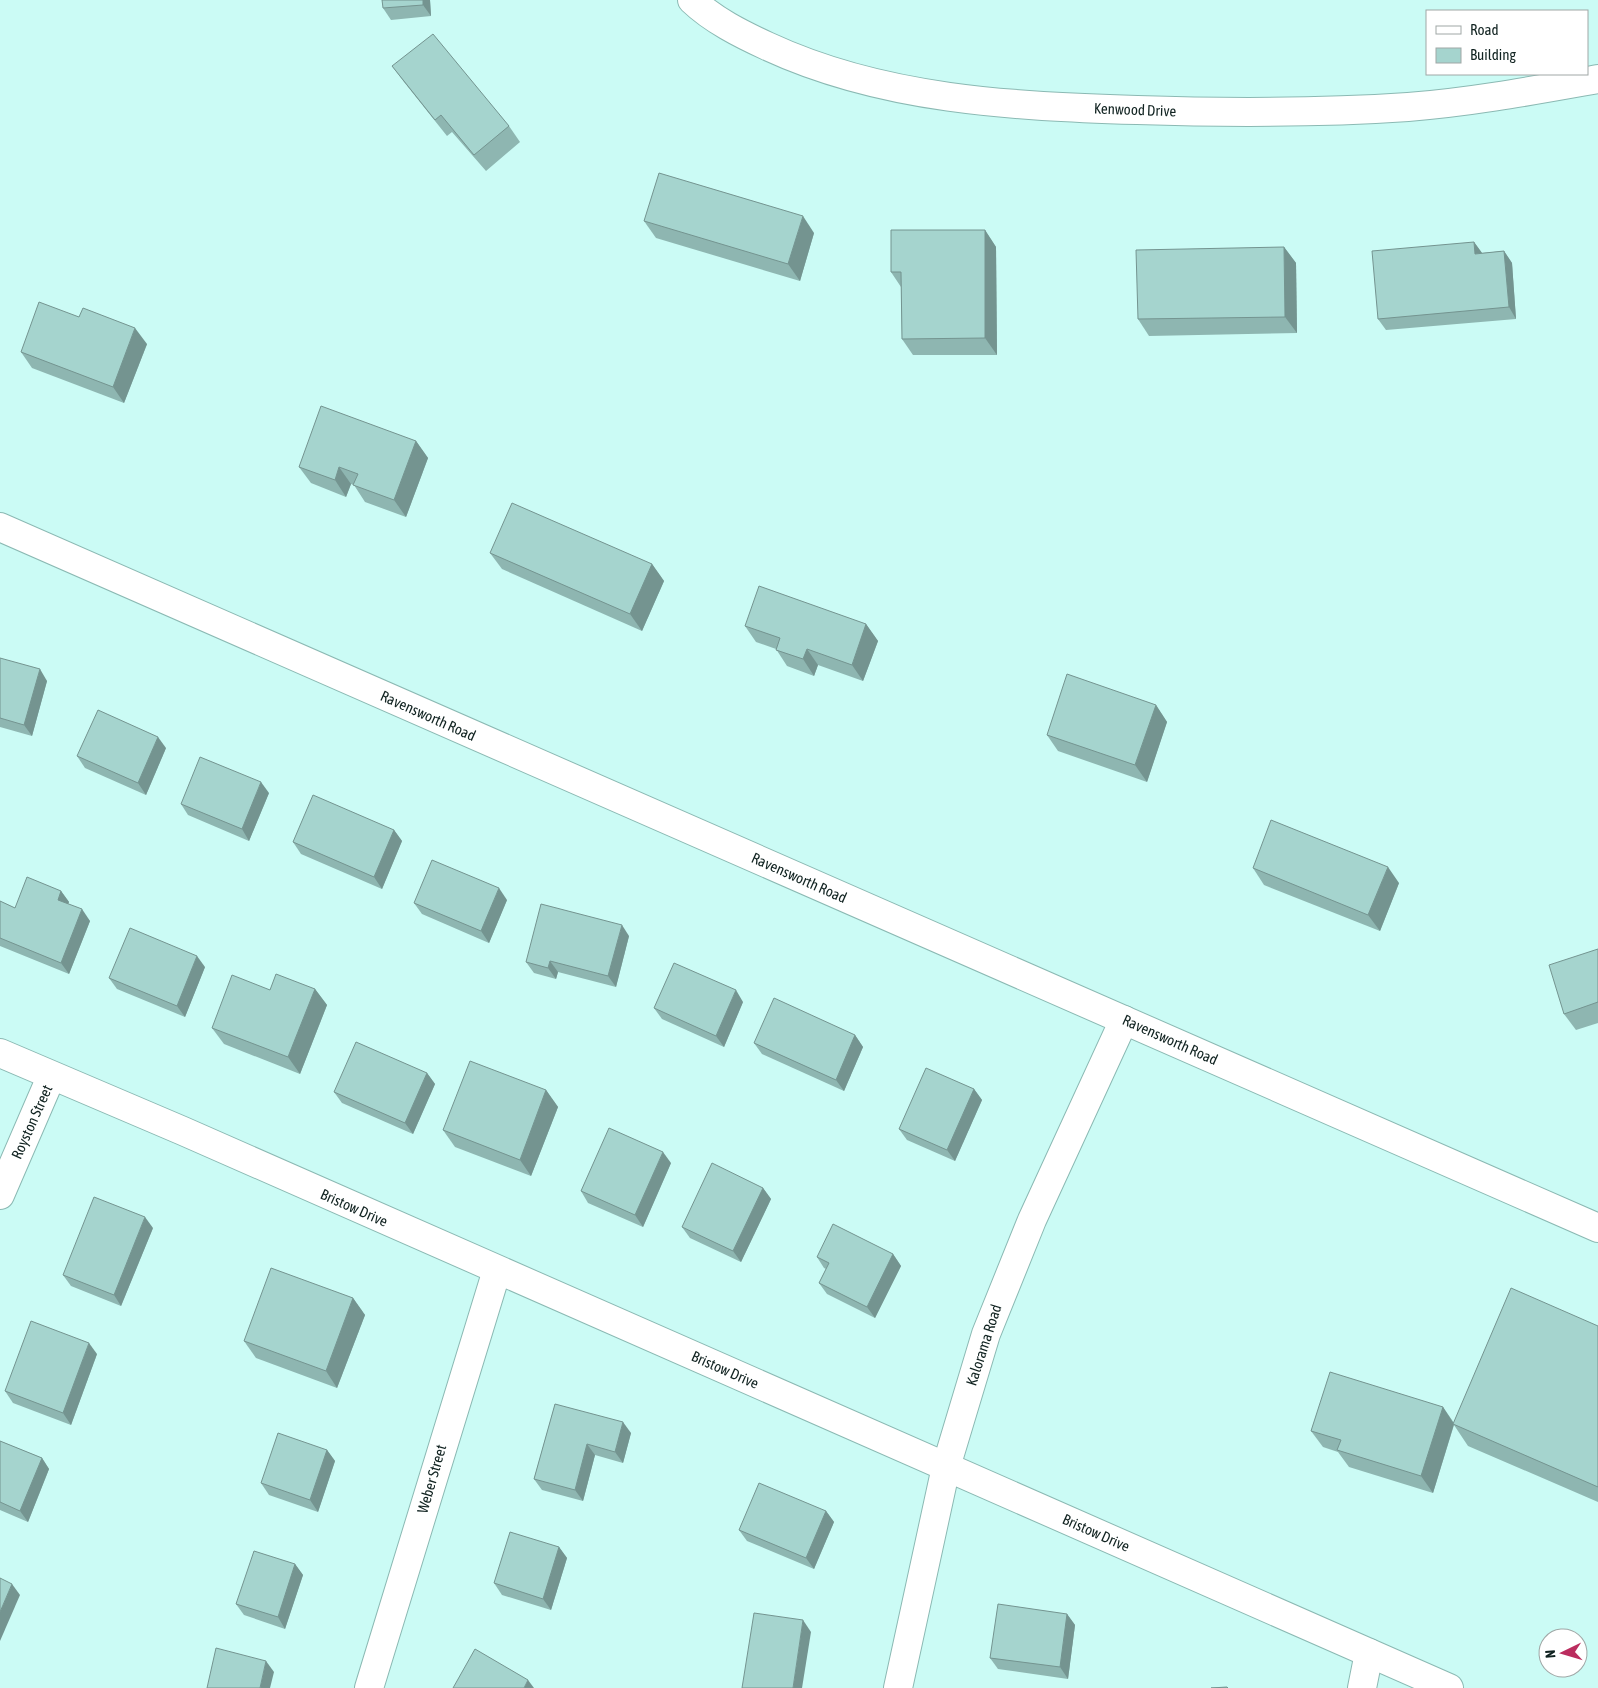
<svg xmlns="http://www.w3.org/2000/svg" width="1598" height="1688" viewBox="0 0 1598 1688" font-family="'Asap Condensed',sans-serif">
<rect width="100%" height="100%" fill="#cbfbf5"/>
<g fill="none" stroke-linecap="round" stroke-linejoin="round">
<defs>
<g id="minor">
<path d="M692,0C713,20 741,34 767,46C883,100 1012,106 1137,110C1228,113 1318,113 1408,107C1472,102 1536,90 1598,79"/>
<polyline points="0,1053 183,1131 1449,1688"/>
<polyline points="0,1195 51,1077"/>
<polyline points="369,1688 497,1270"/>
<polyline points="1362,1688 1369,1653"/>
</g>
<polyline id="tertiary" points="898,1688 946,1467 986,1334 1032,1220 1124,1020"/>
<polyline id="secondary" points="0,527 1598,1228"/>
</defs>
<!-- minor casing -->
<use href="#minor" stroke="#8bb9b3" stroke-width="30"/>
<!-- tertiary casing -->
<use href="#tertiary" stroke="#8bb9b3" stroke-width="30"/>
<!-- secondary casing -->
<use href="#secondary" stroke="#8bb9b3" stroke-width="30"/>
<!-- minor -->
<use href="#minor" stroke="#fff" stroke-width="28"/>
<!-- tertiary -->
<use href="#tertiary" stroke="#fff" stroke-width="28"/>
<!-- secondary -->
<use href="#secondary" stroke="#fff" stroke-width="28"/>
</g>
<!-- wall -->
<g fill="#8eb6b1">
<polygon points="430,0 431,16 391,20 383,8"/>
<polygon points="392,66 509,126 520,142 486,171 452,132 447,136 404,82"/>
<polygon points="644,221 814,233 800,281 656,238"/>
<polygon points="985,230 996,247 997,355 913,355 902,339 901,287 891,272"/>
<polygon points="1474,242 1482,253 1504,251 1512,263 1516,319 1386,330 1378,319"/>
<polygon points="1284,247 1296,263 1297,333 1149,336 1138,319"/>
<polygon points="147,344 124,403 32,368 21,352"/>
<polygon points="416,441 428,458 406,517 365,502 354,485 351,484 346,497 311,483 299,467"/>
<polygon points="490,553 652,564 664,581 642,631 502,569"/>
<polygon points="866,624 878,641 863,681 818,665 814,676 787,666 776,649 756,642 745,626"/>
<polygon points="0,658 47,681 32,736 0,727"/>
<polygon points="1156,705 1167,722 1147,782 1058,751 1047,735"/>
<polygon points="166,748 146,795 85,768 77,756"/>
<polygon points="269,793 249,841 188,815 181,804"/>
<polygon points="394,830 402,841 382,889 301,854 293,842"/>
<polygon points="1253,868 1399,883 1380,931 1264,885"/>
<polygon points="61,891 69,902 68,904 90,921 69,974 0,946 0,901 15,908"/>
<polygon points="507,900 489,943 422,914 414,903"/>
<polygon points="629,936 616,987 558,972 556,979 534,973 526,962"/>
<polygon points="1598,949 1598,1023 1576,1030 1564,1014"/>
<polygon points="205,967 185,1017 117,989 109,978"/>
<polygon points="315,989 327,1005 300,1074 224,1044 212,1028 270,990"/>
<polygon points="743,1002 724,1047 662,1019 654,1008"/>
<polygon points="855,1035 863,1047 844,1091 762,1054 754,1043"/>
<polygon points="427,1073 435,1084 413,1134 342,1103 334,1092"/>
<polygon points="974,1089 982,1100 955,1161 907,1140 899,1129"/>
<polygon points="546,1090 558,1107 531,1176 455,1147 443,1130"/>
<polygon points="671,1163 643,1227 588,1203 581,1191"/>
<polygon points="763,1188 771,1199 741,1262 690,1238 682,1227"/>
<polygon points="153,1228 121,1306 71,1286 63,1275"/>
<polygon points="893,1254 901,1266 875,1318 827,1294 819,1283 826,1269 824,1268 817,1257"/>
<polygon points="353,1298 365,1315 337,1388 256,1358 244,1341"/>
<polygon points="1598,1326 1598,1502 1468,1446 1454,1425 1433,1493 1349,1467 1338,1452 1323,1447 1311,1431 1443,1407 1454,1423"/>
<polygon points="97,1354 71,1425 13,1403 5,1391"/>
<polygon points="555,1404 631,1433 623,1463 595,1455 583,1501 542,1490 534,1479"/>
<polygon points="0,1441 42,1458 49,1469 28,1522 0,1510"/>
<polygon points="327,1450 335,1461 318,1512 269,1495 261,1483"/>
<polygon points="826,1511 834,1522 814,1569 747,1541 739,1530"/>
<polygon points="559,1547 567,1558 551,1610 502,1595 494,1583"/>
<polygon points="295,1564 303,1575 285,1629 244,1615 236,1604"/>
<polygon points="1067,1614 1075,1625 1068,1679 998,1669 990,1658"/>
</g>
<!-- shaded-wall -->
<g fill="#749490">
<polygon points="423,0 430,0 431,16 423,5"/>
<polygon points="803,216 814,233 800,281 788,264"/>
<polygon points="985,230 996,247 997,355 985,338"/>
<polygon points="1474,242 1482,253 1475,254"/>
<polygon points="1284,247 1296,263 1297,333 1285,317"/>
<polygon points="1504,251 1512,263 1516,319 1509,307"/>
<polygon points="135,328 147,344 124,403 113,387"/>
<polygon points="416,441 428,458 406,517 394,500"/>
<polygon points="339,467 351,484 346,497 335,480"/>
<polygon points="652,564 664,581 642,631 630,614"/>
<polygon points="866,624 878,641 863,681 852,665"/>
<polygon points="807,649 818,665 814,676 803,659"/>
<polygon points="40,669 47,681 32,736 24,725"/>
<polygon points="1156,705 1167,722 1147,782 1135,765"/>
<polygon points="158,737 166,748 146,795 138,783"/>
<polygon points="261,782 269,793 249,841 242,829"/>
<polygon points="394,830 402,841 382,889 374,877"/>
<polygon points="1388,867 1399,883 1380,931 1368,915"/>
<polygon points="499,888 507,900 489,943 481,931"/>
<polygon points="61,891 69,902 65,911 58,900"/>
<polygon points="82,909 90,921 69,974 61,963"/>
<polygon points="622,925 629,936 616,987 608,976"/>
<polygon points="197,956 205,967 185,1017 177,1006"/>
<polygon points="550,961 558,972 556,979 548,968"/>
<polygon points="315,989 327,1005 300,1074 288,1057"/>
<polygon points="736,990 743,1002 724,1047 716,1036"/>
<polygon points="855,1035 863,1047 844,1091 836,1080"/>
<polygon points="427,1073 435,1084 413,1134 405,1123"/>
<polygon points="974,1089 982,1100 955,1161 947,1150"/>
<polygon points="546,1090 558,1107 531,1176 520,1160"/>
<polygon points="663,1152 671,1163 643,1227 635,1215"/>
<polygon points="763,1188 771,1199 741,1262 733,1251"/>
<polygon points="145,1217 153,1228 121,1306 114,1295"/>
<polygon points="893,1254 901,1266 875,1318 867,1307"/>
<polygon points="353,1298 365,1315 337,1388 326,1371"/>
<polygon points="89,1343 97,1354 71,1425 63,1413"/>
<polygon points="1443,1407 1454,1424 1433,1493 1421,1476"/>
<polygon points="623,1422 631,1433 623,1463 615,1452"/>
<polygon points="587,1444 595,1455 583,1501 575,1490"/>
<polygon points="327,1450 335,1461 318,1512 310,1500"/>
<polygon points="42,1458 49,1469 28,1522 20,1511"/>
<polygon points="826,1511 834,1522 814,1569 806,1558"/>
<polygon points="559,1547 567,1558 551,1610 543,1599"/>
<polygon points="295,1564 303,1575 285,1629 278,1617"/>
<polygon points="12,1584 20,1595 0,1641 0,1612"/>
<polygon points="1067,1614 1075,1625 1068,1679 1060,1667"/>
<polygon points="803,1620 811,1632 802,1688 793,1688"/>
<polygon points="266,1661 274,1672 270,1688 260,1688"/>
<polygon points="528,1680 534,1688 524,1688"/>
</g>
<!-- building -->
<g fill="#a5d4ce" stroke="#749490">
<polygon points="382,0 423,0 423,5 383,8"/>
<polygon points="433,34 509,126 474,155 441,115 435,120 392,66"/>
<polygon points="659,173 803,216 788,264 644,221"/>
<polygon points="891,230 985,230 985,338 902,339 901,272 891,272"/>
<polygon points="1474,242 1475,254 1504,251 1509,307 1378,319 1372,251"/>
<polygon points="1284,247 1285,317 1138,319 1136,250"/>
<polygon points="39,302 79,317 83,308 135,328 113,387 21,352"/>
<polygon points="321,406 416,441 394,500 353,485 358,474 339,467 335,480 299,467"/>
<polygon points="512,503 652,564 630,614 490,553"/>
<polygon points="759,586 866,624 852,665 807,649 803,659 776,650 780,638 745,626"/>
<polygon points="0,658 40,669 24,725 0,718"/>
<polygon points="1067,674 1156,705 1135,765 1047,735"/>
<polygon points="98,710 158,737 138,783 77,756"/>
<polygon points="200,757 261,782 242,829 181,804"/>
<polygon points="313,795 394,830 374,877 293,842"/>
<polygon points="1271,820 1388,867 1368,915 1253,868"/>
<polygon points="432,860 499,888 481,931 414,903"/>
<polygon points="27,877 61,891 58,900 82,909 61,963 0,938 0,901 15,908"/>
<polygon points="541,904 622,925 608,976 550,961 548,968 526,962"/>
<polygon points="130,928 197,956 177,1006 109,978"/>
<polygon points="1598,949 1598,1002 1564,1014 1549,965"/>
<polygon points="674,963 736,990 716,1036 654,1008"/>
<polygon points="276,974 315,989 288,1057 212,1028 232,975 270,990"/>
<polygon points="774,998 855,1035 836,1080 754,1043"/>
<polygon points="356,1042 427,1073 405,1123 334,1092"/>
<polygon points="470,1061 546,1090 520,1160 443,1130"/>
<polygon points="926,1068 974,1089 947,1150 899,1129"/>
<polygon points="609,1128 663,1152 635,1215 581,1191"/>
<polygon points="712,1163 763,1188 733,1251 682,1227"/>
<polygon points="94,1197 145,1217 114,1295 63,1275"/>
<polygon points="833,1224 893,1254 867,1307 819,1283 829,1263 817,1257"/>
<polygon points="271,1268 353,1298 326,1371 244,1341"/>
<polygon points="1511,1288 1598,1326 1598,1487 1453,1424"/>
<polygon points="31,1321 89,1343 63,1413 5,1391"/>
<polygon points="1330,1372 1443,1407 1421,1476 1337,1450 1341,1440 1311,1431"/>
<polygon points="555,1404 623,1422 615,1452 587,1444 575,1490 534,1479"/>
<polygon points="278,1433 327,1450 310,1500 261,1483"/>
<polygon points="0,1441 42,1458 20,1511 0,1502"/>
<polygon points="759,1483 826,1511 806,1558 739,1530"/>
<polygon points="510,1532 559,1547 543,1599 494,1583"/>
<polygon points="254,1551 295,1564 278,1617 236,1604"/>
<polygon points="0,1578 12,1584 0,1612"/>
<polygon points="998,1604 1067,1614 1060,1667 990,1658"/>
<polygon points="754,1613 803,1620 793,1688 742,1688"/>
<polygon points="216,1648 266,1661 260,1688 207,1688"/>
<polygon points="475,1649 528,1680 524,1688 453,1688"/>
<polygon points="1227,1687 1228,1688 1211,1688"/>
</g>
<g text-anchor="middle" stroke-width="5" stroke-linejoin="round" paint-order="stroke">
<!-- street labels -->
<g font-size="15" fill="#112321" stroke="#fff">
<text transform="translate(1135 110) rotate(2)" y="5">Kenwood Drive</text>
<text transform="translate(428 716) rotate(24)" y="5">Ravensworth Road</text>
<text transform="translate(799 878) rotate(24)" y="5">Ravensworth Road</text>
<text transform="translate(1170 1040) rotate(24)" y="5">Ravensworth Road</text>
<text transform="translate(32 1122) rotate(-66)" y="5">Royston Street</text>
<text transform="translate(354 1208) rotate(24)" y="5">Bristow Drive</text>
<text transform="translate(984 1345) rotate(-72)" y="5">Kalorama Road</text>
<text transform="translate(725 1370) rotate(24)" y="5">Bristow Drive</text>
<text transform="translate(432 1479) rotate(-74)" y="5">Weber Street</text>
<text transform="translate(1096 1533) rotate(24)" y="5">Bristow Drive</text>
</g>
</g>
<!-- legend -->
<rect x="1426" y="10" width="162" height="65" fill="#ffffff" stroke="#a0a7a6"/>
<rect x="1436" y="26" width="25" height="8" fill="#ffffff" stroke="#a0a7a6"/>
<text x="1470" y="35" font-size="15" fill="#112321">Road</text>
<rect x="1436" y="48" width="25" height="15" fill="#a5d4ce" stroke="#a0a7a6"/>
<text x="1470" y="60" font-size="15" fill="#112321">Building</text>
<!-- north arrow -->
<g transform="translate(1563 1653) rotate(265)"><circle r="24" fill="#ffffff" stroke="#a0a7a6"/>
<path d="M0-4L9 19L0 12L-9 19Z" fill="#bb2d5f"/>
<text y="-8" font-size="14" font-weight="bold" text-anchor="middle" fill="#112321">N</text>
</g>
</svg>
